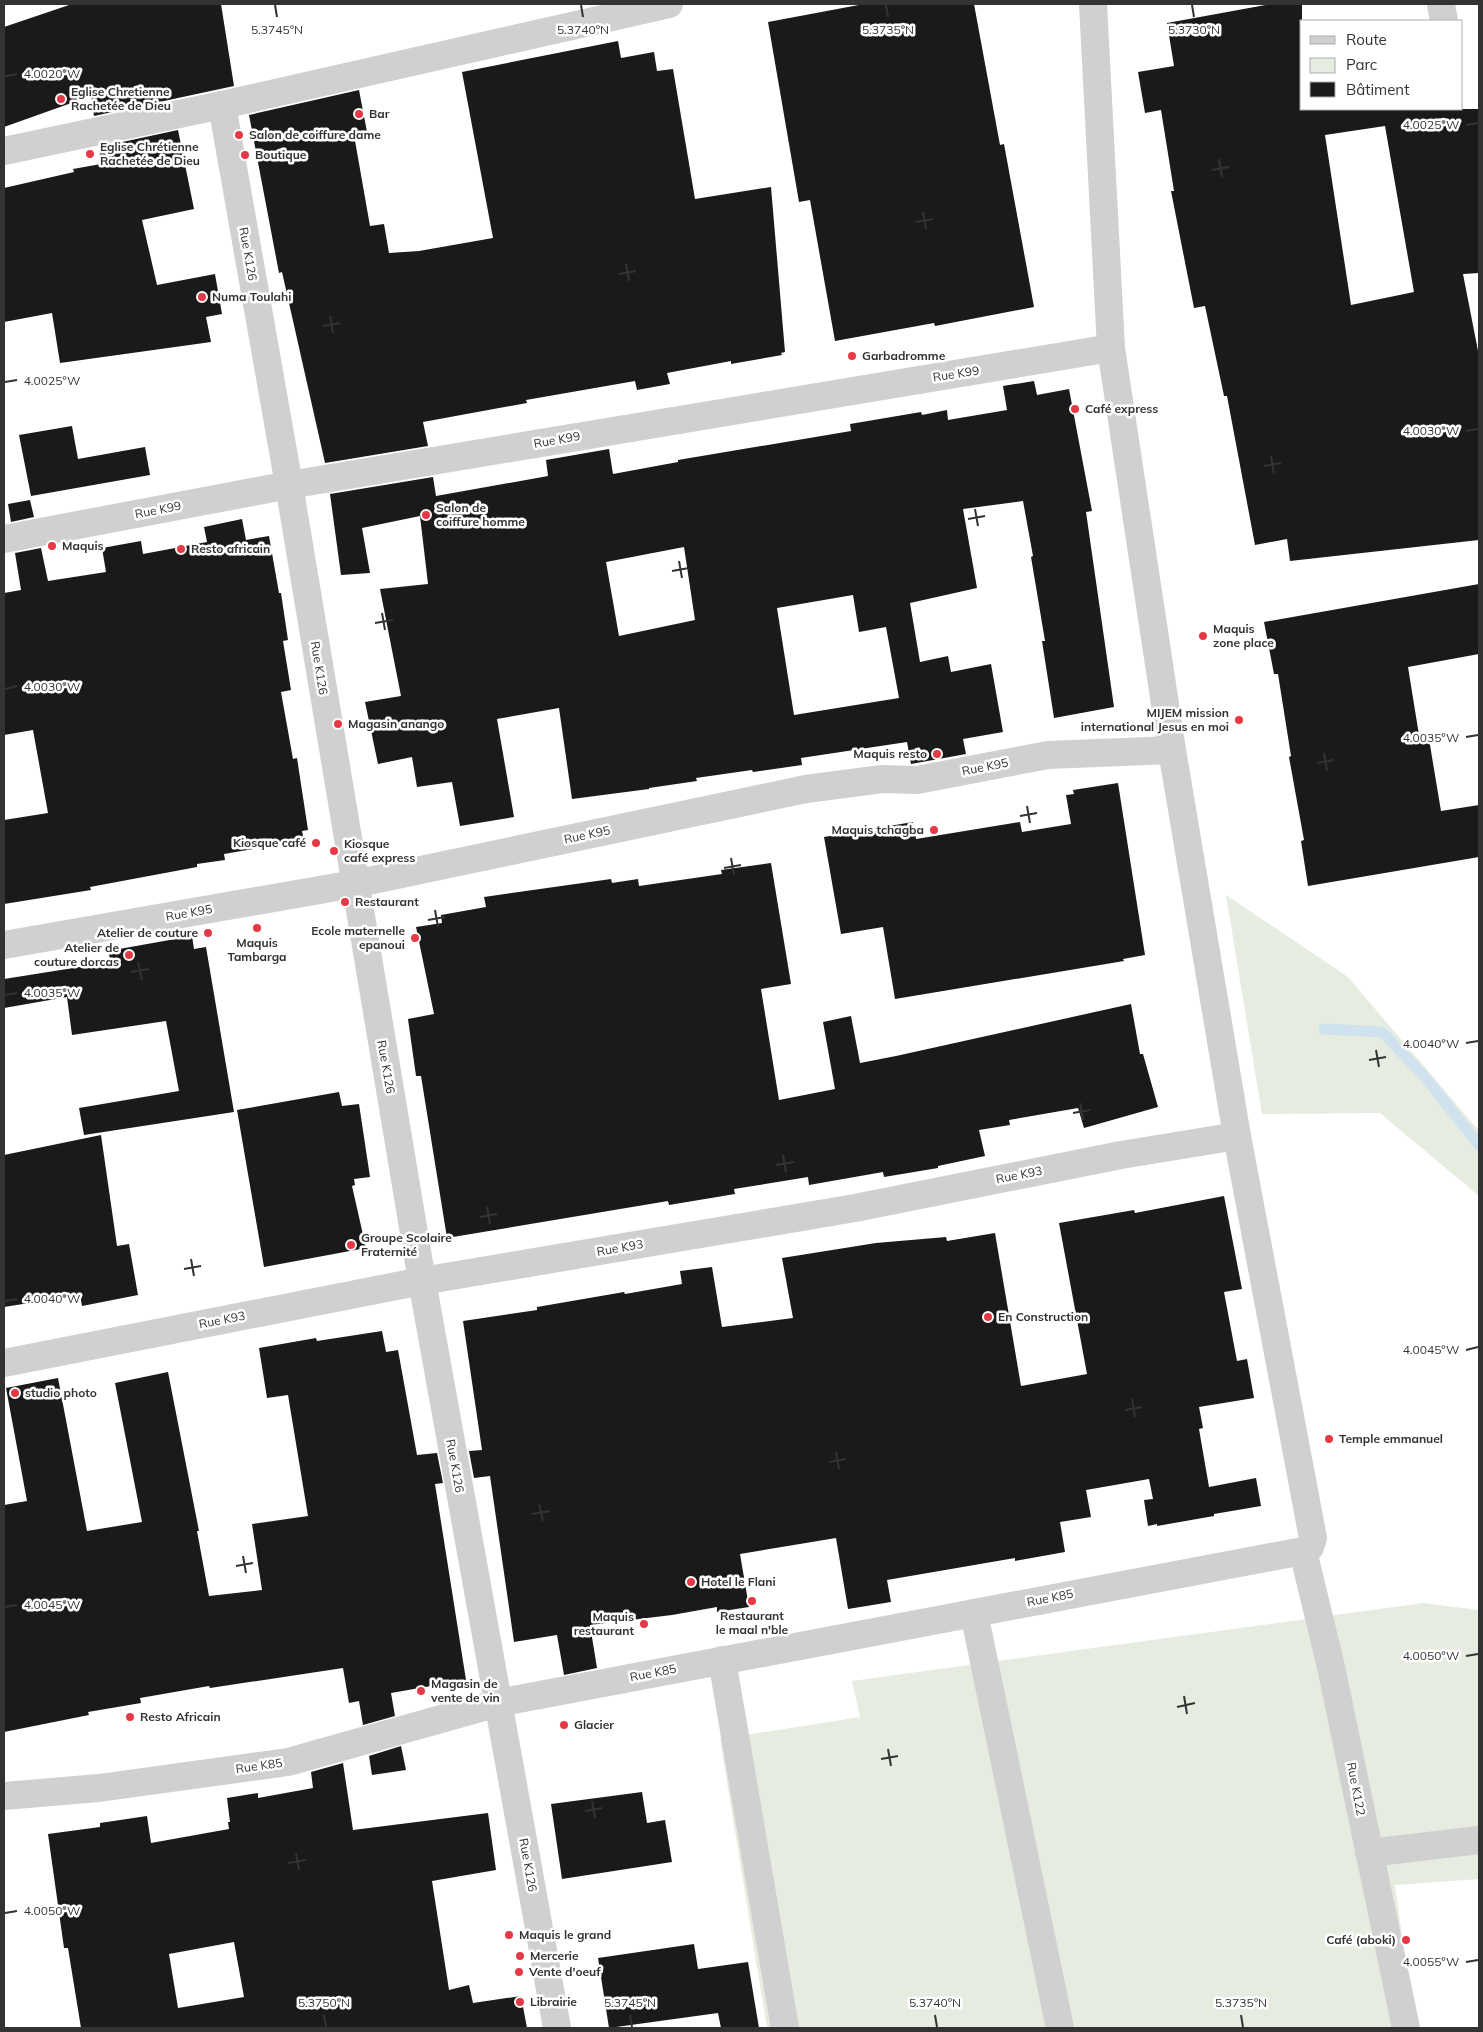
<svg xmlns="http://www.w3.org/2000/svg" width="1483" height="2032" viewBox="0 0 1483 2032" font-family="Mulish,sans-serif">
<rect width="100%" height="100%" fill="#fff"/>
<!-- green -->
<g fill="#e6ecdf">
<polygon points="1226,895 1348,977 1474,1125 1479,1129 1479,1196 1380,1113 1262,1114"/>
<polygon points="1423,1603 1479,1610 1479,1879 1395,1885 1415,2028 767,2028 720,1739 860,1717 852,1681"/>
</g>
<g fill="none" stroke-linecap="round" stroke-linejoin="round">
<!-- stream -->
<polyline stroke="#cfe2ee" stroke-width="11" points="1324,1029 1382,1032 1425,1077 1479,1145"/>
</g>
<!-- building -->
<g fill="#1a1a1a" fill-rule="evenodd">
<polygon points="72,4 221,4 234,86 94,116 91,96 4,127 4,27"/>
<polygon points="864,4 974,4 1000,145 1004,144 1034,307 935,326 934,323 835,341 810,200 799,202 768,22"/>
<path d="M1271,4H1302V109H1479V273L1463,274L1479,356V540L1290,561L1287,539L1255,545L1227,396H1224L1205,306L1194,308L1171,191H1174L1161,110L1145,113L1138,72L1174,66L1167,23ZM1385,126L1414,292L1351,305L1325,135Z"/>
<polygon points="618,41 621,58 654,52 657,71 673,69 695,199 771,187 785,352 781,353 782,355 731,364 731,361 667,373 670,384 637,390 635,381 526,400 527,403 423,422 428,446 325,463 282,272 279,273 249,115 359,90 367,132 354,135 370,226 384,224 389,253 419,251 493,238 462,72"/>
<polygon points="178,130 194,209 142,220 157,285 215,274 222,314 206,317 211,342 60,363 52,313 4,322 4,188 74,172 73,169 101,164 99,147"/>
<path d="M1034,381L1037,395L1069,389L1092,511L1086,512L1114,707L1054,718L1042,641H1045L1031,557L1033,556L1023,501L963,509L977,588L910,603L920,662L948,656L951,672L991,664L1003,732L963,739L966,754L911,764L907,742L801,758L802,765L753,772L752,770L696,778L697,781L649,788V789L572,799L559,708L497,719L514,817L460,826L452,782L417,787L412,757L378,764L365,702L401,696L380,589L428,584L420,516L362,528L370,573L341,575L330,494L433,477L436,496L548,476L546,460L609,449L613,474L678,462V460L851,431L850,424L921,412L922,415L947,410L948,420L1007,410L1003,386ZM684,547L695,620L619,636L606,562ZM853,595L859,632L886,627L899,698L794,715L777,608Z"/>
<polygon points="72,426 78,459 145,447 150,475 31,496 19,435"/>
<polygon points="30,500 34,517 11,522 8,504"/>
<polygon points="242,519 246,540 269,536 279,593 281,593 288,640 283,641 291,690 281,692 293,759 297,758 308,830 302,831 304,840 224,854 225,860 197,864 197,867 90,887 91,890 4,904 4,820 48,813 33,730 4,735 4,593 21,590 15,553 41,548 48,581 106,572 102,548 141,541 143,554 207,542 204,527"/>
<polygon points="1479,584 1479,654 1408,667 1419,735 1428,733 1441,811 1479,805 1479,857 1308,886 1301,841 1304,840 1289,757 1291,756 1278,674 1274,674 1264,622"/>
<polygon points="1118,783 1145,955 1123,959 1124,961 895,999 883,927 841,934 824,837 913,822 916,839 1020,822 1022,832 1071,824 1066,795 1074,794 1073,790"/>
<polygon points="771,863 791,984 761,989 779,1100 835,1089 823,1022 851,1016 860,1063 896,1056 1131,1004 1140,1054 1143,1054 1158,1107 1084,1128 1078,1108 1009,1120 1010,1125 979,1130 985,1156 938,1166 938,1168 884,1177 883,1172 809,1185 808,1177 734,1189 735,1194 669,1205 668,1201 447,1238 421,1076 416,1076 408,1019 434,1014 416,927 442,923 441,915 486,907 484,897 611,879 612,883 638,879 639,886 722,874 721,870"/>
<polygon points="192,936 194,949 206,947 234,1112 84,1135 79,1108 179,1091 166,1021 72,1035 67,997 4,1008 4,979 111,962 108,951"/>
<polygon points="339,1092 342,1106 359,1104 370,1177 354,1179 355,1185 352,1186 366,1248 264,1267 237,1110"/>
<polygon points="101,1135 117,1246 129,1244 138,1295 82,1306 80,1295 4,1307 4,1155"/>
<polygon points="1224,1196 1242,1289 1224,1292 1237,1361 1247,1359 1254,1398 1199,1407 1203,1428 1199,1429 1209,1487 1256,1478 1261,1506 1214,1514 1214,1516 1157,1526 1157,1524 1148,1526 1144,1500 1153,1499 1149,1479 1086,1490 1091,1517 1060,1522 1065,1552 1015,1561 1015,1558 887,1580 891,1602 848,1609 836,1538 740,1554 749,1607 717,1612 717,1607 672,1615 590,1625 597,1668 564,1675 557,1635 514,1642 490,1476 474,1478 469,1451 482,1450 463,1321 537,1310 537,1307 624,1292 625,1294 682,1284 680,1271 712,1267 722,1327 793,1318 782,1258 876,1243 946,1237 947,1241 995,1233 1021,1386 1087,1374 1059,1223 1134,1210 1135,1213"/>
<polygon points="382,1331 386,1352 398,1350 417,1455 437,1453 443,1483 435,1484 466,1680 391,1693 395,1716 363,1725 359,1701 349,1703 343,1668 210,1688 209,1686 140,1698 141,1703 88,1712 89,1715 4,1732 4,1505 27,1501 6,1388 58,1378 87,1531 142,1522 115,1383 168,1372 199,1531 197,1531 209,1596 262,1590 252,1524 308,1516 288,1395 267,1398 259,1348 316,1338 317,1341"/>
<polygon points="401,1746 406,1770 372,1775 369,1756"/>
<path d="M343,1763L353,1830L488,1813L496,1870L432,1881L449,1990L469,1985L473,2003L521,1996L527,2028H81L68,1948H64L48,1834L100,1827V1823L147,1816L151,1843L229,1829L228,1822H230L227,1798L258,1793V1798L313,1788L311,1772ZM234,1942L244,1997L178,2008L169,1954Z"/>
<polygon points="642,1792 647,1823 665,1820 672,1862 562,1879 551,1804"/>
<polygon points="694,1944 698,1969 748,1962 759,2028 721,2028 718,2013 609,2028 598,1958"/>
</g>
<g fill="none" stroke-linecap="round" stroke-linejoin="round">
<!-- minor -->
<g stroke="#d0d0d0" stroke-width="28">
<polyline points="1441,4 1444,21"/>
<polyline points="222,105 289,485 422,1281 557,2028"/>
<polyline points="4,151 222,105 669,4"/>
<polyline points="4,539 289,485 1111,348"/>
<polyline points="4,945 354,884 806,789 882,779 917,780 1048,755 1172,750"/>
<polyline points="4,1363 422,1281 855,1208 1121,1155 1237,1136"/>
<polyline points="1303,1551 1331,1667 1406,2028"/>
<polyline points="974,1613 1060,2028"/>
<polyline points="722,1660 785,2028"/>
<polyline points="4,1796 99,1788 288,1762 498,1703 1303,1551 1310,1547 1313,1538 1237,1136 1172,750 1111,348 1093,4"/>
<polyline points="1369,1853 1479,1840"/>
</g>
</g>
<!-- ticks -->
<path fill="none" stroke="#333" stroke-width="2" d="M275,5L277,17M581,5L583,17M886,5L888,17M1192,5L1194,17M5,76L17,74M1466,125L1478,123M1219,159L1222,177M1212,170L1229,167M923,212L926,229M916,222L933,219M626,264L629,281M619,274L636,271M330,316L333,333M323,326L340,323M5,382L17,380M1466,431L1478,429M1271,456L1274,474M1264,466L1281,463M975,509L978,526M968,519L985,516M679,561L682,578M672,571L689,568M382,613L385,630M375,623L393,620M5,689L17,686M1466,737L1478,735M1324,753L1327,771M1317,763L1334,760M1027,806L1030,823M1020,816L1037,813M731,858L734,875M724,868L741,865M435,910L438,927M428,920L445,917M138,962L142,980M131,972L149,969M5,995L17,993M1466,1043L1478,1041M1376,1050L1379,1067M1369,1060L1386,1057M1080,1103L1083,1120M1073,1113L1090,1110M783,1155L786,1172M776,1165L794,1162M487,1207L490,1224M480,1217L497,1214M191,1259L194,1276M184,1269L201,1266M5,1301L17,1299M1466,1350L1478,1347M1132,1399L1135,1417M1125,1410L1142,1407M836,1452L839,1469M829,1462L846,1459M539,1504L543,1521M532,1514L550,1511M243,1556L246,1573M236,1566L253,1563M5,1607L17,1605M1466,1656L1478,1654M1184,1696L1187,1714M1177,1707L1195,1703M888,1749L891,1766M881,1759L898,1756M592,1801L595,1818M585,1811L602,1808M296,1853L299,1870M288,1863L306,1860M5,1913L17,1911M1466,1962L1478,1960M324,2015L326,2027M630,2015L632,2027M935,2015L937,2027M1241,2015L1243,2027"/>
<!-- markers -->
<g fill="#e63946" stroke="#fff" stroke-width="2">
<circle cx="61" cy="99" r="5"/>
<circle cx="359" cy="114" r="5"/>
<circle cx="239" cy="135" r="5"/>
<circle cx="90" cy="154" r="5"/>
<circle cx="245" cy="155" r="5"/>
<circle cx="202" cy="297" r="5"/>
<circle cx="852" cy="356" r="5"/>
<circle cx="1075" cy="409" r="5"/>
<circle cx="426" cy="515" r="5"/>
<circle cx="52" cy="546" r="5"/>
<circle cx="181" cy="549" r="5"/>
<circle cx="1203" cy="636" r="5"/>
<circle cx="1239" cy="720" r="5"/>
<circle cx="338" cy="724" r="5"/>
<circle cx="937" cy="754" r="5"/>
<circle cx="934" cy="830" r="5"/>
<circle cx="316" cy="843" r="5"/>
<circle cx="334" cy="851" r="5"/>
<circle cx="345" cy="902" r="5"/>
<circle cx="257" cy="928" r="5"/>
<circle cx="208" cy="933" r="5"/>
<circle cx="415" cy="938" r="5"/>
<circle cx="129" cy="955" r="5"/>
<circle cx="351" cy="1245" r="5"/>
<circle cx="988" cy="1317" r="5"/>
<circle cx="15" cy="1393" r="5"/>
<circle cx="1329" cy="1439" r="5"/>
<circle cx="691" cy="1582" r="5"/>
<circle cx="752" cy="1601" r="5"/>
<circle cx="644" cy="1624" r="5"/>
<circle cx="421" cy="1691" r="5"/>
<circle cx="130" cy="1717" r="5"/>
<circle cx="564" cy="1725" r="5"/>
<circle cx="509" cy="1935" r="5"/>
<circle cx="1406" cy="1940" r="5"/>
<circle cx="520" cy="1956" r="5"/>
<circle cx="519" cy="1972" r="5"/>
<circle cx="520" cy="2002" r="5"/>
</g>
<g text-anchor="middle" stroke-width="5" stroke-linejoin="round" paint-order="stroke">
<!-- poi labels -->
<g font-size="12" font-weight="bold" fill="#333" stroke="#fff" text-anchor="start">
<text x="71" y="96">Eglise Chretienne<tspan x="71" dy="14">Rachetée de Dieu</tspan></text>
<text x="369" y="118">Bar</text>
<text x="249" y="139">Salon de coiffure dame</text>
<text x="100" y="151">Eglise Chrétienne<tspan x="100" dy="14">Rachetée de Dieu</tspan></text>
<text x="255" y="159">Boutique</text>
<text x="212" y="301">Numa Toulahi</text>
<text x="862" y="360">Garbadromme</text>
<text x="1085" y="413">Café express</text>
<text x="436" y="512">Salon de<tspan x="436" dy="14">coiffure homme</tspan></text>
<text x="62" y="550">Maquis</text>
<text x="191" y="553">Resto africain</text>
<text x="1213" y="633">Maquis<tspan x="1213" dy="14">zone place</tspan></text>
<text x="1229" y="717" text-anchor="end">MIJEM mission<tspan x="1229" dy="14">international Jesus en moi</tspan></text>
<text x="348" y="728">Magasin anango</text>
<text x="927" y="758" text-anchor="end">Maquis resto</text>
<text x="924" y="834" text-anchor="end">Maquis tchagba</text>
<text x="306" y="847" text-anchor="end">Kiosque café</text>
<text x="344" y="848">Kiosque<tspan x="344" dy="14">café express</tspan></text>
<text x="355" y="906">Restaurant</text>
<text x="405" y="935" text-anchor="end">Ecole maternelle<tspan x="405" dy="14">epanoui</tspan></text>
<text x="198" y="937" text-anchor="end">Atelier de couture</text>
<text x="257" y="947" text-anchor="middle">Maquis<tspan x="257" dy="14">Tambarga</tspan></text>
<text x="119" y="952" text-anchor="end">Atelier de<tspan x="119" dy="14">couture dorcas</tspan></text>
<text x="361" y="1242">Groupe Scolaire<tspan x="361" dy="14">Fraternité</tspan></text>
<text x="998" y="1321">En Construction</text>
<text x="25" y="1397">studio photo</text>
<text x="1339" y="1443">Temple emmanuel</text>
<text x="701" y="1586">Hotel le Flani</text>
<text x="752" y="1620" text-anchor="middle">Restaurant<tspan x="752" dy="14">le maal n'ble</tspan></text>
<text x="634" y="1621" text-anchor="end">Maquis<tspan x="634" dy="14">restaurant</tspan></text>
<text x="431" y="1688">Magasin de<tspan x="431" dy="14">vente de vin</tspan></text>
<text x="140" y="1721">Resto Africain</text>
<text x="574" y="1729">Glacier</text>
<text x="519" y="1939">Maquis le grand</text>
<text x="1396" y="1944" text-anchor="end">Café (aboki)</text>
<text x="530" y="1960">Mercerie</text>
<text x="529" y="1976">Vente d'oeuf</text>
<text x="530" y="2006">Librairie</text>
</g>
<!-- street labels -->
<g font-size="12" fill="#333" stroke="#fff">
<text transform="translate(248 254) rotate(80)" y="4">Rue K126</text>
<text transform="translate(956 374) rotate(-9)" y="4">Rue K99</text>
<text transform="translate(557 440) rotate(-10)" y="4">Rue K99</text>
<text transform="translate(158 510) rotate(-11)" y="4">Rue K99</text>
<text transform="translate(319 668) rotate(81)" y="4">Rue K126</text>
<text transform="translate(985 767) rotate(-11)" y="4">Rue K95</text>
<text transform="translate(587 835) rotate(-12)" y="4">Rue K95</text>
<text transform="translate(189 913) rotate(-10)" y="4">Rue K95</text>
<text transform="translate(386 1067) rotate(80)" y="4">Rue K126</text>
<text transform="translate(1019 1175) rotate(-11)" y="4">Rue K93</text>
<text transform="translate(620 1248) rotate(-10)" y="4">Rue K93</text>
<text transform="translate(222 1320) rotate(-11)" y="4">Rue K93</text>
<text transform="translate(455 1466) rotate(80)" y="4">Rue K126</text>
<text transform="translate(1050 1598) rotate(-11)" y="4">Rue K85</text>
<text transform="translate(653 1673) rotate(-11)" y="4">Rue K85</text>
<text transform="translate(259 1766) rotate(-8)" y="4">Rue K85</text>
<text transform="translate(1356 1789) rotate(79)" y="4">Rue K122</text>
<text transform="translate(528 1865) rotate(80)" y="4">Rue K126</text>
</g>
</g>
<g font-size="12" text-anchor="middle" fill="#333" stroke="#fff" stroke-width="5" stroke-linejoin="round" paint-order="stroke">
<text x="583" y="34">5.3740°N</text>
<text x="888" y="34">5.3735°N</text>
<text x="1194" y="34">5.3730°N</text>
<text x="277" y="34">5.3745°N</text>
<text x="52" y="78">4.0020°W</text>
<text x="1431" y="129">4.0025°W</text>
<text x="52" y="385">4.0025°W</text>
<text x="1431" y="435">4.0030°W</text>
<text x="52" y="691">4.0030°W</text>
<text x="1431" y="742">4.0035°W</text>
<text x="52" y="997">4.0035°W</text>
<text x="1431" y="1048">4.0040°W</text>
<text x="52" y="1303">4.0040°W</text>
<text x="1431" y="1354">4.0045°W</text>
<text x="52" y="1609">4.0045°W</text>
<text x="1431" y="1660">4.0050°W</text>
<text x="52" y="1915">4.0050°W</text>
<text x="1431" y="1966">4.0055°W</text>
<text x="324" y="2007">5.3750°N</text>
<text x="630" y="2007">5.3745°N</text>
<text x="935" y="2007">5.3740°N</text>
<text x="1241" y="2007">5.3735°N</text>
</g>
<!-- border -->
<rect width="1483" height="2032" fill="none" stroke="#333333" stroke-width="10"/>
<!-- legend -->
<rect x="1300" y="20" width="162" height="90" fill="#ffffff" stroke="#adadad"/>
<rect x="1310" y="36" width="25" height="8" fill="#d0d0d0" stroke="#adadad"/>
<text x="1346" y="45" font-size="15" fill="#333333">Route</text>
<rect x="1310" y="58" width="25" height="15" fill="#e6ecdf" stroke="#adadad"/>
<text x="1346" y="70" font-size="15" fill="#333333">Parc</text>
<rect x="1310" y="82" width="25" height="15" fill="#1a1a1a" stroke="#adadad"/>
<text x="1346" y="95" font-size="15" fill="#333333">Bâtiment</text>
</svg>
